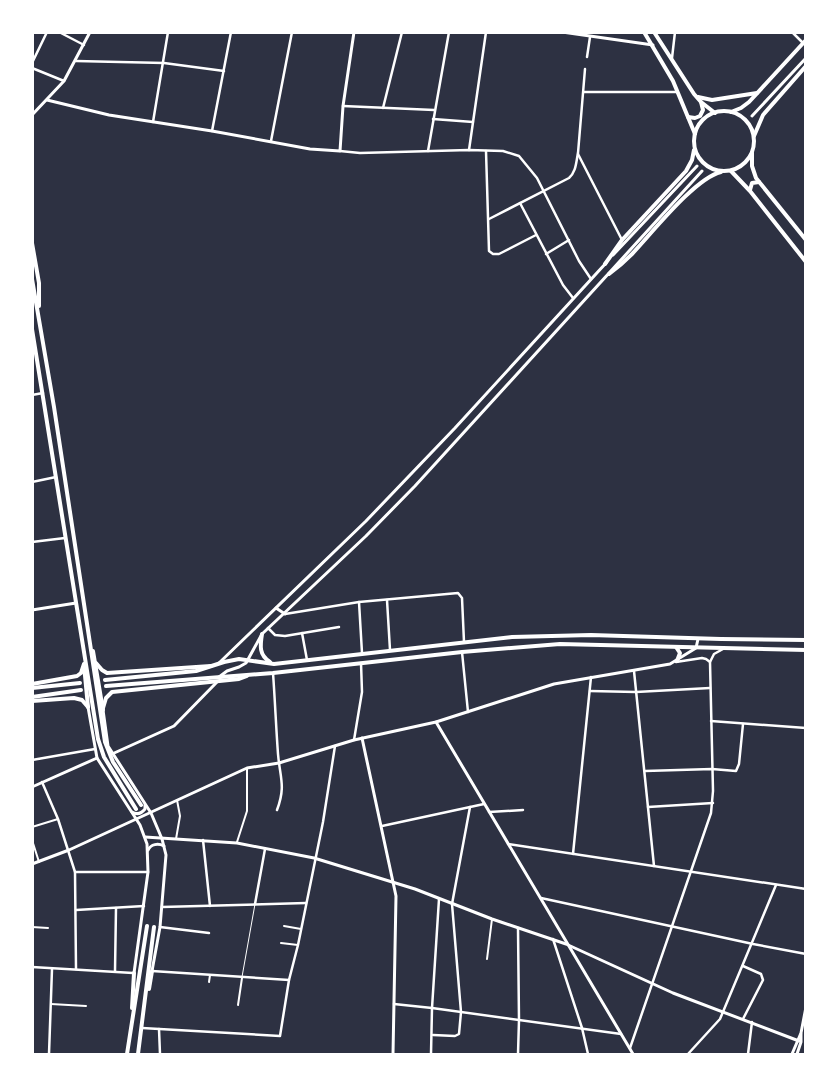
<svg xmlns="http://www.w3.org/2000/svg" width="838" height="1087" viewBox="0 0 838 1087" font-family="'DM Sans',sans-serif">
<rect width="100%" height="100%" fill="#2d3142"/>
<g fill="none" stroke-linecap="round" stroke-linejoin="round">
<!-- service -->
<polyline stroke="#fff" stroke-width="1" points="242,977 255,904"/>
<!-- pedestrian -->
<g stroke="#fff" stroke-width="2">
<polyline points="32,827 58,819"/>
<polyline points="176,839 180,816 177,800"/>
<polyline points="32,840 39,862"/>
<polyline points="237,842 247,811 247,768"/>
<polyline points="284,926 301,929"/>
<polyline points="32,927 48,928"/>
<polyline points="281,943 298,945"/>
<polyline points="487,959 492,919"/>
<polyline points="209,982 210,975"/>
<polyline points="51,1004 86,1006"/>
<polyline points="238,1005 242,978"/>
</g>
<!-- minor -->
<g stroke="#fff" stroke-width="2.5">
<polyline points="59,32 84,45"/>
<polyline points="792,32 803,43"/>
<polyline points="587,57 590,37"/>
<polyline points="672,58 675,32"/>
<polyline points="76,61 164,63 224,71"/>
<polyline points="32,63 47,32"/>
<polyline points="32,68 64,81"/>
<polyline points="584,92 677,92"/>
<polyline points="343,106 434,110"/>
<polyline points="383,108 402,32"/>
<polyline points="433,119 473,122"/>
<polyline points="153,122 168,32"/>
<polyline points="212,131 231,32"/>
<polyline points="271,141 292,32"/>
<polyline points="469,150 486,32"/>
<polyline points="340,151 360,153 469,150 503,151 519,156 537,178 579,261 591,279"/>
<polyline points="428,151 449,32"/>
<polyline points="486,151 489,251 493,254 499,254 536,235"/>
<polyline points="578,154 622,240"/>
<polyline points="806,174 806,181"/>
<polyline points="520,203 563,285 573,298"/>
<path d="M489,219L569,178C576,172 576,163 578,153L585,69"/>
<polyline points="546,254 569,240"/>
<polyline points="32,395 43,393"/>
<polyline points="32,482 56,477"/>
<polyline points="32,542 65,538"/>
<polyline points="387,600 390,650"/>
<polyline points="359,602 362,653"/>
<polyline points="285,614 359,602 458,593 462,598 464,642"/>
<polyline points="268,628 275,635 285,636 339,627"/>
<polyline points="302,633 307,660"/>
<polyline points="462,652 468,712"/>
<polyline points="676,662 702,658 706,659 710,662"/>
<polyline points="634,671 654,866"/>
<path d="M273,673C275,700 276,727 278,754C280,778 286,786 277,810"/>
<polyline points="590,691 636,692 710,688"/>
<polyline points="711,721 806,728"/>
<polyline points="354,740 362,692 361,663"/>
<polyline points="32,760 95,749"/>
<polyline points="645,771 712,769 736,771 739,764 743,724"/>
<polyline points="42,782 58,819 75,872 76,969"/>
<polyline points="648,807 713,803"/>
<polyline points="489,812 523,810"/>
<polyline points="382,826 484,804"/>
<polyline points="203,840 210,906"/>
<polyline points="508,844 806,889"/>
<polyline points="573,854 591,677"/>
<polyline points="75,872 148,872"/>
<polyline points="541,898 753,944 806,954"/>
<polyline points="255,904 265,849"/>
<polyline points="162,907 306,903"/>
<polyline points="76,910 144,906"/>
<polyline points="160,927 209,933"/>
<polyline points="518,928 519,1020 518,1054"/>
<polyline points="553,939 582,1028 588,1054"/>
<polyline points="32,967 133,973"/>
<polyline points="115,971 116,908"/>
<polyline points="152,971 289,980"/>
<polyline points="394,1004 432,1008 621,1034"/>
<polyline points="743,1019 763,980 761,974 743,966"/>
<polyline points="142,1028 280,1036 289,980 298,945 323,822 335,746"/>
<polyline points="159,1029 160,1054"/>
<polyline points="433,1035 455,1036 459,1034 461,1012 452,904 470,807"/>
<polyline points="630,1048 711,813 713,791 710,662 714,654 723,649"/>
<polyline points="49,1054 52,969"/>
<polyline points="431,1054 432,1008 439,899"/>
<polyline points="688,1054 720,1019 776,885"/>
<polyline points="748,1054 752,1022"/>
</g>
<!-- tertiary -->
<g stroke="#fff" stroke-width="3">
<polyline points="562,32 653,45"/>
<polyline points="47,100 109,115 212,131 310,149 340,151 343,106 354,32"/>
<polyline points="32,610 76,603"/>
<polyline points="88,707 97,758 140,825 147,844 148,872 134,973"/>
<polyline points="103,710 108,746 151,813 162,839 166,855 160,927 152,971"/>
<polyline points="436,722 633,1054"/>
<polyline points="362,738 396,896 393,1054"/>
<polyline points="112,754 174,726 217,682"/>
<polyline points="32,787 97,758"/>
<path d="M132,812C137,815 141,814 145,809V805"/>
<polyline points="145,837 237,843 314,858 415,889 492,919 566,944 673,993 799,1041"/>
<path d="M148,850C151,844 158,843 164,846"/>
<polyline points="32,864 69,850 247,768 279,763 354,740 436,722 554,684 670,664 696,648 698,639"/>
</g>
<!-- secondary -->
<g stroke="#fff" stroke-width="3">
<polyline points="32,115 64,81 90,32"/>
<polyline points="752,116 806,58"/>
<polyline points="613,255 697,166"/>
<polyline points="276,608 285,614"/>
<polyline points="219,663 366,521 455,428 606,263"/>
<polyline points="219,677 227,671 239,667 246,663 262,634 366,536 415,486 702,171"/>
<polyline points="792,1054 801,1033 806,1007"/>
<polyline points="797,1054 801,1042 801,1034"/>
</g>
<!-- primary -->
<g stroke="#fff" stroke-width="4">
<path d="M262,634C260,646 259,655 270,662"/>
<polyline points="676,647 680,653 677,661"/>
<polyline points="96,663 102,670 107,673 211,666"/>
<polyline points="105,680 196,671 224,662 239,659 274,664 512,637 591,635 721,639 806,640"/>
<polyline points="32,684 77,676 81,673 84,664"/>
<polyline points="106,686 273,673 462,652 560,644 806,650"/>
<polyline points="32,688 80,683"/>
<polyline points="32,697 81,690"/>
<polyline points="32,701 74,698 82,700 88,707"/>
<polyline points="103,708 106,698 112,692 239,679 247,676"/>
</g>
<!-- trunk -->
<g stroke="#fff" stroke-width="4">
<polyline points="644,32 673,81 695,134"/>
<polyline points="654,32 694,94 701,102 715,113"/>
<polyline points="698,97 712,100 757,93"/>
<circle cx="724" cy="141" r="30"/>
<polyline points="731,112 741,108 749,102 806,40"/>
<polyline points="688,117 695,118 700,116 703,110 701,102"/>
<polyline points="754,136 763,115 806,66"/>
<polyline points="752,153 752,166 756,178 806,240"/>
<polyline points="731,171 750,191 806,262"/>
<polyline points="750,190 752,183 759,182"/>
<polyline points="32,243 39,283 39,306"/>
<polyline points="605,264 622,240 686,171 692,160 694,150"/>
<path d="M609,274C617,268 625,261 632,254C652,233 695,178 721,172"/>
<polyline points="32,279 54,407 105,742 113,762 141,805"/>
<polyline points="32,329 98,739 104,757 136,809"/>
<polyline points="93,651 103,710"/>
<polyline points="84,665 88,707"/>
<polyline points="149,989 152,971"/>
<polyline points="132,1008 134,973"/>
<polyline points="127,1054 147,926"/>
<polyline points="138,1054 154,927"/>
</g>
</g>
<!-- border -->
<rect width="838" height="1087" fill="none" stroke="#ffffff" stroke-width="68"/>
</svg>
